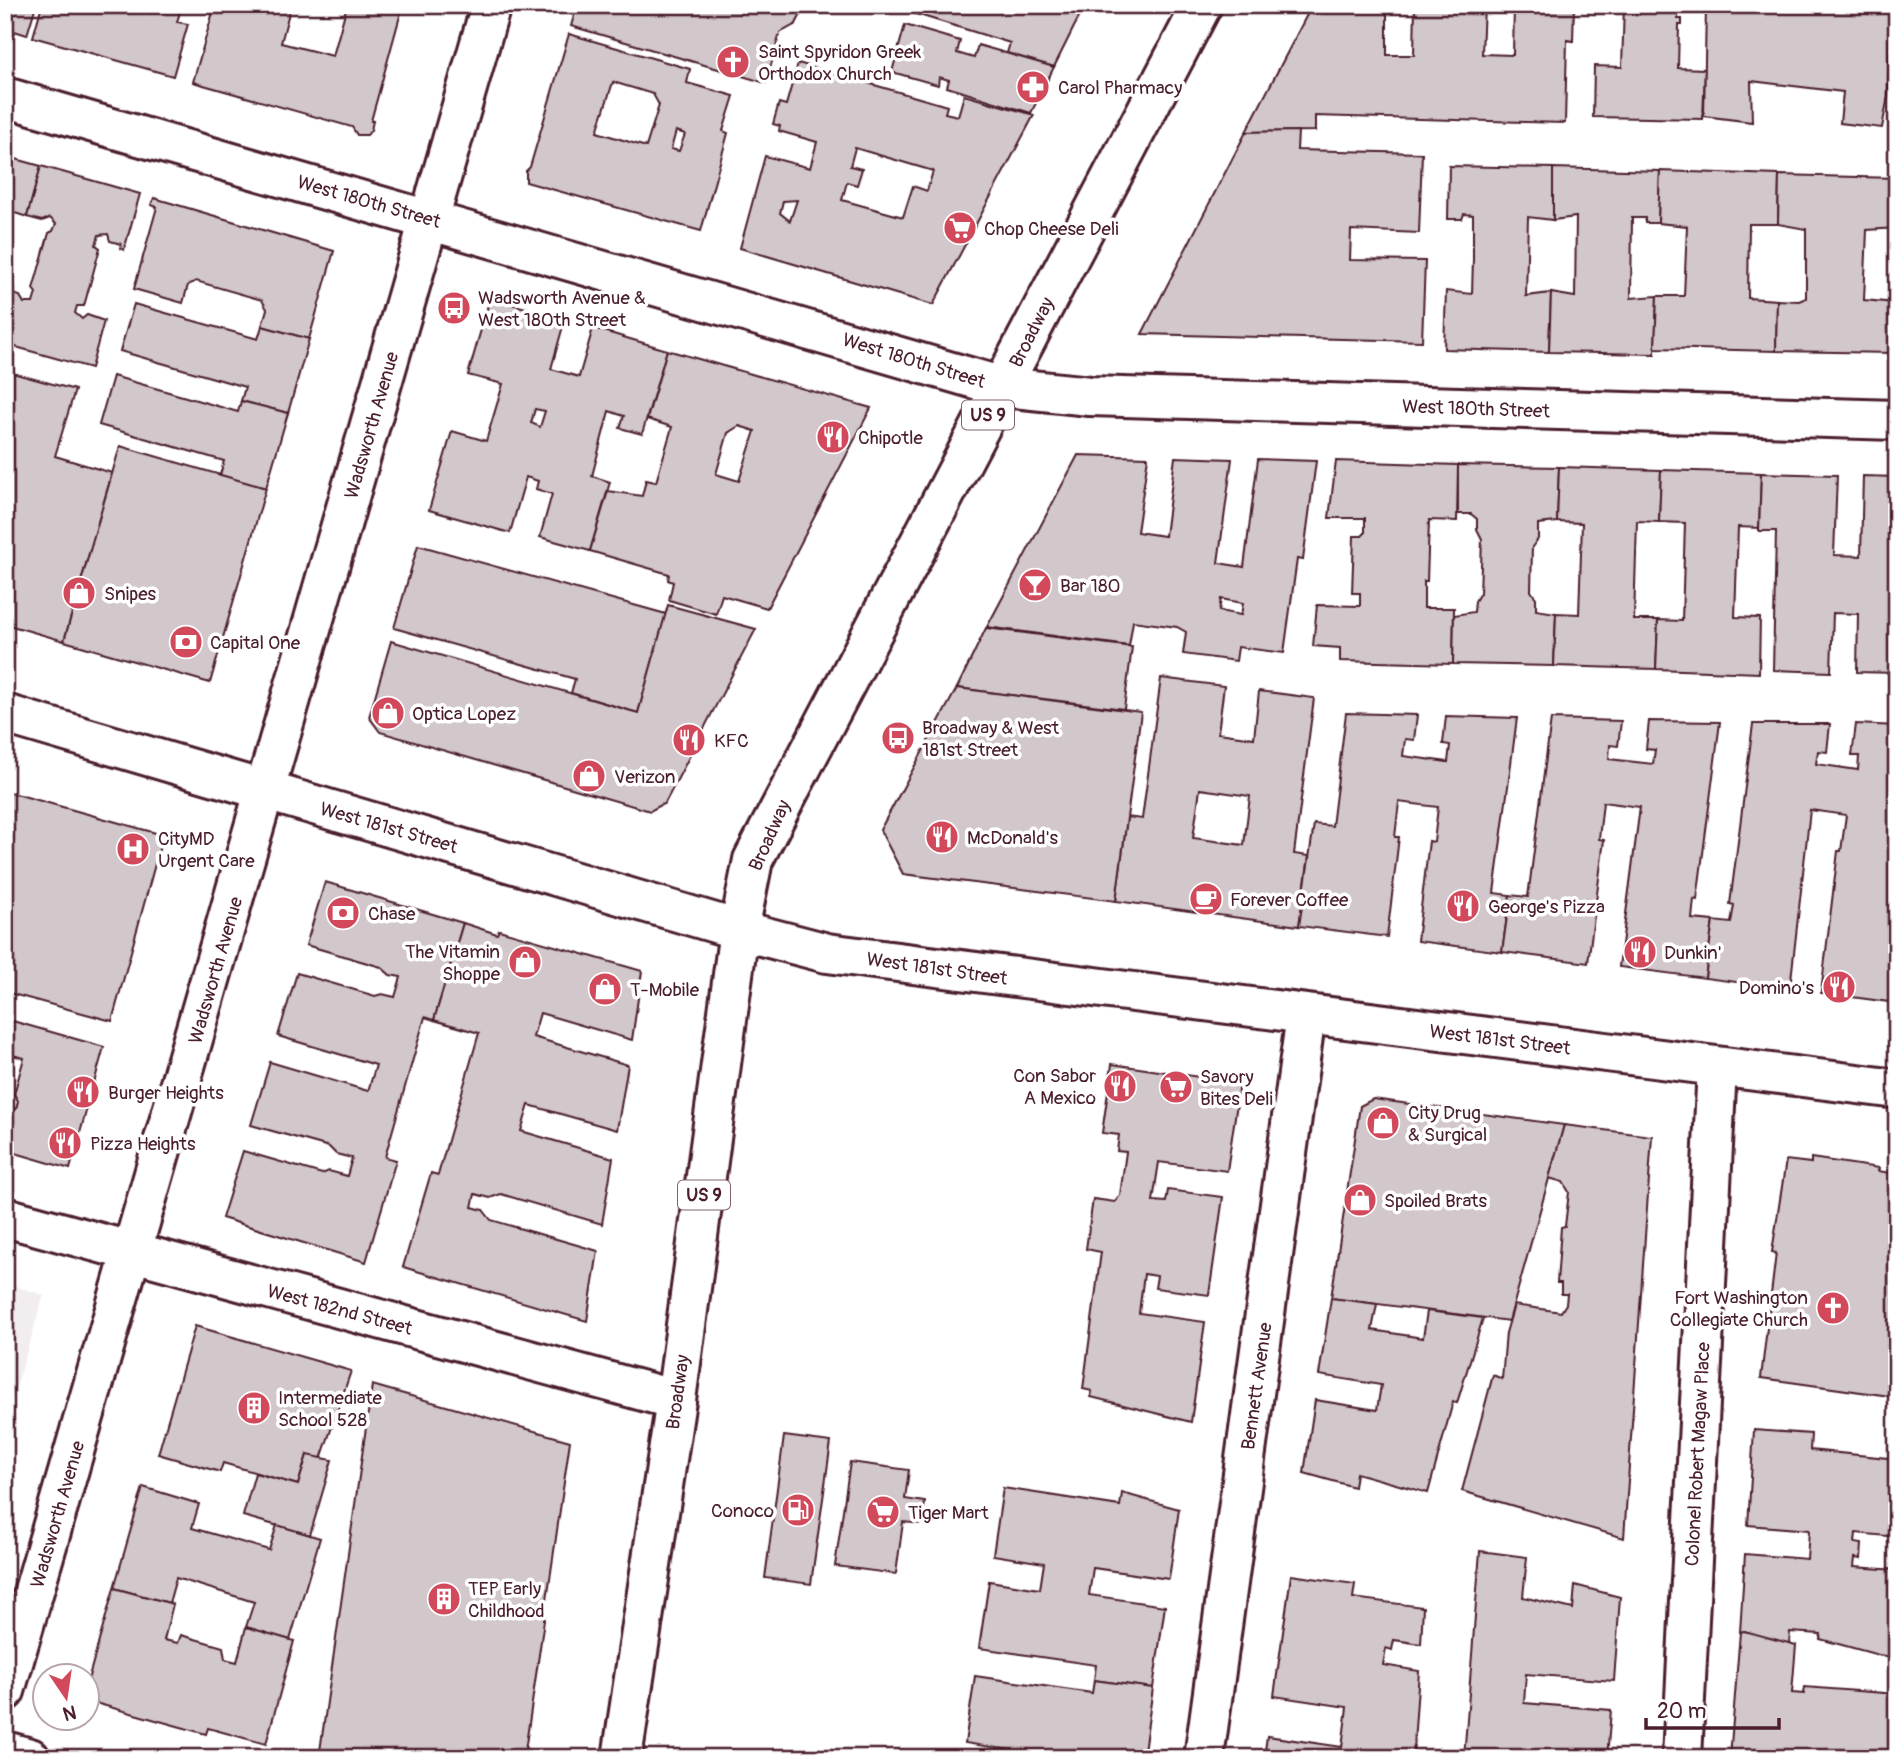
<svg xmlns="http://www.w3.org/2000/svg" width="1902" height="1763" viewBox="0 0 1902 1763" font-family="Pangolin,sans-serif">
<rect width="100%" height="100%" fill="#fff"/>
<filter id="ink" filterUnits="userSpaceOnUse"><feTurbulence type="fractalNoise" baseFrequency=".0143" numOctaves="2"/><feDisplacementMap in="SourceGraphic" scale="14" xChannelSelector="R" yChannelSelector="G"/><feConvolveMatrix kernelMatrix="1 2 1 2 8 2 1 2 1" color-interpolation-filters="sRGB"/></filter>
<g filter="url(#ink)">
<!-- built -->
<polygon fill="#f2eeef" points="5,1283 44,1295 5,1424"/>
<!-- building -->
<g fill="#d2c7cb" stroke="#4a1f2b" stroke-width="2" fill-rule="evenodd">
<polygon points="5,5 36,5 27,35 5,28"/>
<polygon points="42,5 182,5 177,22 188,24 173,76 33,37"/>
<polygon points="215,5 291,5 281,43 333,56 347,5 403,5 371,121 373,121 371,130 367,135 357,135 352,127 193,82"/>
<polygon points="577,5 799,5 801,14 796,24 780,33 766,83 571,26"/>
<polygon points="919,5 1085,5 1054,67 1007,53 1010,43 916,14"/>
<polygon points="1312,5 1387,5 1387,55 1414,55 1415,5 1484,5 1482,54 1513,55 1514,5 1574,5 1573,41 1567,40 1565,123 1315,116 1315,131 1246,132"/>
<polygon points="1624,5 1678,5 1678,19 1682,19 1682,25 1679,25 1678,68 1705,69 1703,119 1593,117 1594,66 1622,67"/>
<polygon points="1706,5 1891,5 1888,96 1882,128 1840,123 1843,92 1751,81 1752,122 1704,116"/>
<polygon points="905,25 960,41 957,53 974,58 978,45 1054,67 1031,113 947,87 949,80 939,77 938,85 892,72"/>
<path d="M569,34L690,69L687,83L734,96L723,131L728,133L701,231L526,182V171L530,167ZM613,82L653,94L659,105L646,147L597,132ZM676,131L685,134L679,151L671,149Z"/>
<path d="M798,63L947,106L945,113L958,116L964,95L1034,115L933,305L740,248L765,156L810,168L817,142L779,131L780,126L773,124L779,103L786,105ZM855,148L933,171L927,191L913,186L903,217L842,200L847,182L857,185L862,169L850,166ZM797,200L790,221L780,213L783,201Z"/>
<polygon points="1298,131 1297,150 1422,153 1419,233 1351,230 1350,260 1425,261 1422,341 1142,334 1246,132"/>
<polygon points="5,156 41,166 27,217 12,212 5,206"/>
<polygon points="41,166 140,194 124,250 120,248 121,244 110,241 108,234 99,235 96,245 100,248 84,306 77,306 75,313 82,319 87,315 104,321 91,368 5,344 6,292 20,296 24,303 33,303 36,293 33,289 49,233 53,231 56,224 50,218 42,221 27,217"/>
<polygon points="1449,166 1553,168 1553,220 1528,217 1526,296 1551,293 1549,352 1444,349 1446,291 1472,294 1473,259 1473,215 1464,214 1462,219 1448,219"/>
<polygon points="1553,168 1660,171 1658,223 1645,223 1645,218 1632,218 1631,298 1657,296 1655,354 1549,352 1551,293 1575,297 1576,217 1553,220"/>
<polygon points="1660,171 1779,175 1778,224 1749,224 1748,298 1777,300 1776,351 1655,348 1657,296 1684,296 1687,226 1658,223"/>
<polygon points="1779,175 1897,178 1897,228 1867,230 1864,300 1895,303 1894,353 1776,351 1777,300 1799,301 1806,298 1806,229 1778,224"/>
<polygon points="154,198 334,251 309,339 262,326 267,309 262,300 196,281 188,285 183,303 134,289 157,207 151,205"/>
<path d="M490,298L565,319L551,369L579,377L593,328L667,350L642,434L620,428L624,416L609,411L592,476L610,482L590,551L540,537L552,494L536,489L538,481L526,477L510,533L429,510L452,431L486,441L503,384L468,375ZM535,409L545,411L540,427L531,423Z"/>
<polygon points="1895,303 1897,303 1897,353 1894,353"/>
<polygon points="134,304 258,339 262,326 309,339 288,413 241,401 245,387 120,351"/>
<path d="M667,350L871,408L767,608L722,595L716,614L669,600L673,582L668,580L669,574L590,551L608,491L642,496L646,480L656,482L672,427L647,419ZM739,426L755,431L739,481L716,474L728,433Z"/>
<polygon points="5,371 75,390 55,456 112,473 64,641 5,624"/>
<polygon points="113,376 238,412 241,401 288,413 266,488 220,475 224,461 99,425"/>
<polygon points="120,446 266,488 210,683 64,641"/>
<path d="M1078,455L1148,457L1137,532L1165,536L1175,457L1232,459L1218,563L1244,567L1258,459L1316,461L1303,560L1297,559L1284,653L1238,647L1236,661L1183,654L1186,632L1177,627L1133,621L1129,646L987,627ZM1221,599L1243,603L1241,615L1219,611Z"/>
<polygon points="1336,461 1458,465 1457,521 1429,520 1427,581 1424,581 1424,608 1454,608 1453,664 1340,661 1340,648 1313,646 1317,605 1360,606 1360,593 1352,593 1354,536 1362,536 1365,533 1365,518 1329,518"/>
<polygon points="1458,465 1559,467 1557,522 1538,524 1538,539 1532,547 1531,591 1536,598 1536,610 1556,613 1554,666 1453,664 1454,615 1474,612 1475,601 1480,593 1482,539 1477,529 1477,519 1471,514 1458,514"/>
<polygon points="1559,467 1661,470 1659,522 1637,521 1634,620 1658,620 1656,669 1554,666 1556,613 1579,614 1582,523 1557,522"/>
<polygon points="1661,470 1761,473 1759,528 1738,527 1735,617 1760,618 1759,673 1656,669 1658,620 1682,621 1685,523 1659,522"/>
<polygon points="1761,473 1837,475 1834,555 1861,556 1863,476 1897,477 1897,673 1857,672 1858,614 1833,613 1831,672 1773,670 1776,531 1759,531"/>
<polygon points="418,545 666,614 638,713 571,693 575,679 394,628"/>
<polygon points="668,605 756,629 665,803 650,811 380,732 369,717 391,641 638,713"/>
<polygon points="986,628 1132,647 1124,709 957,688"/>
<path d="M1161,678L1224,686L1218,733L1254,738L1259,691L1314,698L1294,854L1309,856L1299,926L1116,901L1127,817L1142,819ZM1200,789L1250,796L1244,845L1193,838Z"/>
<polygon points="957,688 1141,712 1116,901 903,874 880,830"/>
<polygon points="1346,713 1417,715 1414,740 1405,739 1403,756 1448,762 1450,745 1443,744 1446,716 1517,718 1494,893 1510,895 1502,952 1417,941 1429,841 1434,842 1438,807 1399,802 1395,837 1399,837 1387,937 1299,926 1314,824 1332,826"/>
<polygon points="1551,719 1621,721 1618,746 1610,745 1609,759 1653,764 1655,750 1646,749 1649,721 1720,722 1697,900 1694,899 1692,919 1713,921 1705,978 1619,967 1640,807 1603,802 1599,839 1604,840 1588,963 1502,952 1510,895 1528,897"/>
<polygon points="1753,724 1830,724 1827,752 1818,751 1816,764 1858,770 1859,756 1852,756 1856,724 1897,726 1897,1003 1821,993 1838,851 1841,851 1846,815 1810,810 1790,989 1705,978 1713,921 1731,923 1734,905 1730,904"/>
<polygon points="5,791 163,835 112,1021 5,992"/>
<polygon points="325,882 463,923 434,1020 425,1017 385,1157 396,1160 366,1262 222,1218 243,1151 322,1174 329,1171 347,1176 352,1158 336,1154 329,1147 251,1125 270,1062 368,1091 376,1065 278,1036 297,973 375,996 382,994 395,997 401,977 390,975 381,967 306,945"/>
<polygon points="463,923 497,934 499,930 642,971 632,1040 540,1013 533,1037 628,1065 617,1130 529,1105 521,1131 613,1158 602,1224 501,1194 490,1198 475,1194 472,1207 483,1210 491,1220 598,1251 587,1321 403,1267 431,1173 438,1175 479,1033 434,1020"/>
<polygon points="9,1020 104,1047 70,1169 5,1150 5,1106 16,1109 18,1101 14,1094 24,1058 5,1053"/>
<polygon points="1112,1064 1240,1083 1227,1171 1159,1162 1153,1201 1166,1202 1168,1190 1223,1197 1209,1295 1155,1288 1157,1276 1144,1274 1139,1313 1205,1322 1191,1422 1091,1397 1092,1391 1083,1389 1101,1252 1086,1249 1093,1199 1115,1202 1120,1195 1126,1152 1117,1151 1119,1135 1102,1133"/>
<polygon points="1373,1099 1564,1125 1509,1321 1331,1298 1360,1106"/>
<polygon points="1564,1125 1652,1136 1624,1538 1462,1491 1493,1375 1502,1379 1506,1333 1514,1305 1561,1312 1566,1304 1567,1294 1561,1294 1561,1283 1557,1283 1561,1227 1565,1226 1569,1192 1563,1182 1549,1178"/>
<polygon points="1811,1158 1879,1168 1878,1171 1897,1174 1894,1268 1897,1269 1897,1397 1761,1378 1776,1253 1772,1252 1786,1160 1811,1163"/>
<polygon points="1331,1298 1377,1304 1372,1330 1423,1338 1427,1311 1483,1318 1457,1403 1453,1402 1428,1493 1356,1473 1354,1487 1304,1473 1315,1400 1377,1410 1381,1385 1319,1375"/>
<polygon points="195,1326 351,1371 321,1459 307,1455 298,1485 223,1463 220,1472 158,1454"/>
<polygon points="372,1385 570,1441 524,1758 319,1758"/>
<polygon points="1754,1430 1811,1434 1810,1450 1897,1459 1897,1537 1856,1533 1855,1543 1862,1544 1861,1559 1855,1558 1854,1567 1897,1570 1897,1660 1820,1639 1821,1634 1790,1632 1789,1644 1744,1631 1740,1632 1745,1554 1807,1559 1809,1530 1748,1525"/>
<polygon points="784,1436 831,1442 811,1584 765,1578"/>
<polygon points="307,1455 332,1460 310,1535 243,1516 255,1473 298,1485"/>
<polygon points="850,1462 909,1470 905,1499 925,1502 922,1524 903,1522 896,1574 835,1566"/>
<polygon points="143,1487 199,1504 192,1528 269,1550 277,1525 320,1538 290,1640 246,1627 254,1602 176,1578 169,1603 114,1588"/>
<polygon points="1003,1488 1120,1506 1122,1493 1179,1509 1169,1579 1093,1568 1089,1595 1165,1606 1153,1688 1094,1680 1096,1665 979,1648 989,1581 1040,1589 1044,1563 993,1555"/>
<polygon points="1480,1551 1527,1557 1523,1597 1573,1609 1575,1585 1620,1597 1614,1681 1526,1674 1524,1703 1611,1710 1607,1758 1464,1758"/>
<polygon points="1291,1575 1355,1584 1353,1598 1423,1607 1421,1644 1394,1640 1392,1650 1386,1648 1383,1665 1419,1671 1413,1758 1264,1758 1267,1736 1342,1747 1347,1707 1274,1696"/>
<polygon points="114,1588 173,1604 164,1640 178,1643 181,1635 223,1647 225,1659 237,1662 246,1627 294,1641 266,1744 208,1728 206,1734 88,1701 88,1680"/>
<polygon points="1744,1631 1796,1645 1792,1693 1804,1694 1805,1687 1897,1694 1897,1758 1730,1758 1740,1632"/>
<polygon points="975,1676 1092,1693 1094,1680 1153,1688 1143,1758 1016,1758 1017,1751 965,1743"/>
</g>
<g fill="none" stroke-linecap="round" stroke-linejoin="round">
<defs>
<g id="street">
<polyline points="5,97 1003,387 1090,396 1897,420"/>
<polyline points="5,1217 676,1400"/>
<polyline points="5,1751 30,1758"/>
<polyline points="1204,1758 1306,1015"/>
<polyline points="1682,1758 1717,1067"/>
</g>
<g id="secondary">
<polyline points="5,714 739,930 827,953 1897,1089"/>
<polyline points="5,1691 491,5"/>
</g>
<polyline id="primary" points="622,1758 676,1400 739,930 753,860 1202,5"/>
</defs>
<!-- street casing -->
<use href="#street" stroke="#4a1f2b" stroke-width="44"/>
<!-- secondary casing -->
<use href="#secondary" stroke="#4a1f2b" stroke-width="44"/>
<!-- primary casing -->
<use href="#primary" stroke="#4a1f2b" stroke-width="44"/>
<!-- street -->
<use href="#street" stroke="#fff" stroke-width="38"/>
<!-- secondary -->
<use href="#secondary" stroke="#fff" stroke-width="38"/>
<!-- primary -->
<use href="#primary" stroke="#fff" stroke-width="38"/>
</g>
</g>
<!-- icons -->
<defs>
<symbol id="church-disc" viewBox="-11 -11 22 22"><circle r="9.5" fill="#d1495b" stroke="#fff"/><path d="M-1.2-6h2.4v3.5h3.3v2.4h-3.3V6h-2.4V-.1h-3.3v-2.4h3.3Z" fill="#fff"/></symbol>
<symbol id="pharmacy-disc" viewBox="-11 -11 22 22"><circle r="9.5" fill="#d1495b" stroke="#fff"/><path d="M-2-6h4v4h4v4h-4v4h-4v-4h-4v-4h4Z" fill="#fff"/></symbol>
<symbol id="supermarket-disc" viewBox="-11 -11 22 22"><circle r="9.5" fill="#d1495b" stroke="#fff"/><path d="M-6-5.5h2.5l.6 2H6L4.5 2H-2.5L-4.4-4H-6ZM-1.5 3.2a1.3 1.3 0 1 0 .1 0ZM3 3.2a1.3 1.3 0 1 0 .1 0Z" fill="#fff"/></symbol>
<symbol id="bus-disc" viewBox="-11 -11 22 22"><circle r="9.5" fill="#d1495b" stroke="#fff"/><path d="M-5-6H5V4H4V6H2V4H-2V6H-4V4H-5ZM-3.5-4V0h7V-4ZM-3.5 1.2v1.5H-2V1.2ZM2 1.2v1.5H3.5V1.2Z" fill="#fff"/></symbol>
<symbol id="restaurant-disc" viewBox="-11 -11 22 22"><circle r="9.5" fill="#d1495b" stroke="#fff"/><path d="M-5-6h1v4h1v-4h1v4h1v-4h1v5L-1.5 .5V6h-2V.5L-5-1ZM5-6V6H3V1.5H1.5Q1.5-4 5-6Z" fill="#fff"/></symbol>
<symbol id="bar-disc" viewBox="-11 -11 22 22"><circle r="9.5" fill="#d1495b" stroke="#fff"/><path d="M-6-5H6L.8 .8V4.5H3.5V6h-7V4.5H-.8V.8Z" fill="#fff"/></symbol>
<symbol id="shop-disc" viewBox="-11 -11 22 22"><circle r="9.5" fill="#d1495b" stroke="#fff"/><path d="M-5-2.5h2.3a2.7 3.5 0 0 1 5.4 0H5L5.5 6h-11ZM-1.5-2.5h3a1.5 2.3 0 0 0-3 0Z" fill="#fff"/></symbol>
<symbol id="bank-disc" viewBox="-11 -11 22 22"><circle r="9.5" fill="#d1495b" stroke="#fff"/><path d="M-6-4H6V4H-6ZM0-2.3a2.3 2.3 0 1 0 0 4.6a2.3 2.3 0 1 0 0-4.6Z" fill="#fff"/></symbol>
<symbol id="hospital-disc" viewBox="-11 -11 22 22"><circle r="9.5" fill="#d1495b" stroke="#fff"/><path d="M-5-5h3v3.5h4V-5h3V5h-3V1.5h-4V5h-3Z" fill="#fff"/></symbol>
<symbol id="cafe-disc" viewBox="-11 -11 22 22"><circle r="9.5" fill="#d1495b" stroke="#fff"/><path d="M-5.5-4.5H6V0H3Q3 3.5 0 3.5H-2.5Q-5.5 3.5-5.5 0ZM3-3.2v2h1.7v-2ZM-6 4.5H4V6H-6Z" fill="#fff"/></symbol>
<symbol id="building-disc" viewBox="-11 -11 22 22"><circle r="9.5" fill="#d1495b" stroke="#fff"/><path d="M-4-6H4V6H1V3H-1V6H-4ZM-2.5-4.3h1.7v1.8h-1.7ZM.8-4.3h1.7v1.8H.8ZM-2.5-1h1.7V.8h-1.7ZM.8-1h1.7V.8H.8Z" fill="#fff"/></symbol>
<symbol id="fuel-disc" viewBox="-11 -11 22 22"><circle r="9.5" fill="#d1495b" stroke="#fff"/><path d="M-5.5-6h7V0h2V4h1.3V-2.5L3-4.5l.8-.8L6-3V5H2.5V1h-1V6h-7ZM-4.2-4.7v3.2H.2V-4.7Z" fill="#fff"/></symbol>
</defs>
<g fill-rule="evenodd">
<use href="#church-disc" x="714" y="43" width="38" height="38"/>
<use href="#pharmacy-disc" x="1014" y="68" width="38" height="38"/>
<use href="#supermarket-disc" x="941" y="209" width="38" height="38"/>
<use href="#bus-disc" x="435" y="289" width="38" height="38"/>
<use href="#restaurant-disc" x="814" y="418" width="38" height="38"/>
<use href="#bar-disc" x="1016" y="566" width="38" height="38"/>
<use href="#shop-disc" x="60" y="574" width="38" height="38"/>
<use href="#bank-disc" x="167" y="623" width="38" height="38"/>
<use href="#shop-disc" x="369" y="694" width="38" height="38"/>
<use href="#bus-disc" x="879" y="719" width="38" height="38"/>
<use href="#restaurant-disc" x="670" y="721" width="38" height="38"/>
<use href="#shop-disc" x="570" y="757" width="38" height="38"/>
<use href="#restaurant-disc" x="923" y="818" width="38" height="38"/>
<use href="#hospital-disc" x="114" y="830" width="38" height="38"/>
<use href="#cafe-disc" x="1187" y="880" width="38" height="38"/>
<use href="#restaurant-disc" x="1444" y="887" width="38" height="38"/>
<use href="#bank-disc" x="324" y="894" width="38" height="38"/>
<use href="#restaurant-disc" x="1621" y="933" width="38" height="38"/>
<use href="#shop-disc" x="506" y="943" width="38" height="38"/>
<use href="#restaurant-disc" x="1820" y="968" width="38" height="38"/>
<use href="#shop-disc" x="586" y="970" width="38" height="38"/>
<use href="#restaurant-disc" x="1101" y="1067" width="38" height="38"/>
<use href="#supermarket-disc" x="1157" y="1068" width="38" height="38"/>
<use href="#restaurant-disc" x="64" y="1073" width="38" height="38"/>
<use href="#shop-disc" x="1364" y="1104" width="38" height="38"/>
<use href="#restaurant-disc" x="46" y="1124" width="38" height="38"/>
<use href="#shop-disc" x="1341" y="1181" width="38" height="38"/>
<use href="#church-disc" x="1814" y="1289" width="38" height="38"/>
<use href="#building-disc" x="235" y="1389" width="38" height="38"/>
<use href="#fuel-disc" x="779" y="1491" width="38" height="38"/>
<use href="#supermarket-disc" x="864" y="1493" width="38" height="38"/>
<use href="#building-disc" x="425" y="1580" width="38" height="38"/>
</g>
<g text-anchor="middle" stroke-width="7" stroke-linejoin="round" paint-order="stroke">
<!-- shield labels -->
<g fill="#fff" stroke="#80626b" stroke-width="2">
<rect x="962" y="400.5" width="52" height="29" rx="5"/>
<rect x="678" y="1180.5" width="52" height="29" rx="5"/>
</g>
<g font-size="18" font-weight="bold" fill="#4a1f2b">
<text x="988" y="421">US 9</text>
<text x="704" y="1201">US 9</text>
</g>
<!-- poi labels -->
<g font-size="19" fill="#4a1f2b" stroke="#fff" text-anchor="start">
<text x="758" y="58">Saint Spyridon Greek<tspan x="758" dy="22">Orthodox Church</tspan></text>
<text x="1058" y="94">Carol Pharmacy</text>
<text x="984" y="235">Chop Cheese Deli</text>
<text x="478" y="304">Wadsworth Avenue &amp;<tspan x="478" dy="22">West 180th Street</tspan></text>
<text x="858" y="444">Chipotle</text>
<text x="1060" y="592">Bar 180</text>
<text x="104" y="600">Snipes</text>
<text x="210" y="649">Capital One</text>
<text x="412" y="720">Optica Lopez</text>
<text x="922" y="734">Broadway &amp; West<tspan x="922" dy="22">181st Street</tspan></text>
<text x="714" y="747">KFC</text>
<text x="614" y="783">Verizon</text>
<text x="967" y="844">McDonald's</text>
<text x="158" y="845">CityMD<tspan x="158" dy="22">Urgent Care</tspan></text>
<text x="1230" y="906">Forever Coffee</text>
<text x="1488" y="913">George's Pizza</text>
<text x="368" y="920">Chase</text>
<text x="500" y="958" text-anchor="end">The Vitamin<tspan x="500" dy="22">Shoppe</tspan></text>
<text x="1664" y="959">Dunkin'</text>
<text x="1814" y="994" text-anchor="end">Domino's</text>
<text x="630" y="996">T-Mobile</text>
<text x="1096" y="1082" text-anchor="end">Con Sabor<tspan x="1096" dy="22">A Mexico</tspan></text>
<text x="1200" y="1083">Savory<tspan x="1200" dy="22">Bites Deli</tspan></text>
<text x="108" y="1099">Burger Heights</text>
<text x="1408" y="1119">City Drug<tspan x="1408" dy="22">&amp; Surgical</tspan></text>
<text x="90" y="1150">Pizza Heights</text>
<text x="1384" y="1207">Spoiled Brats</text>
<text x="1808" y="1304" text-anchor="end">Fort Washington<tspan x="1808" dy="22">Collegiate Church</tspan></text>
<text x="278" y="1404">Intermediate<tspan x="278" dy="22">School 528</tspan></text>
<text x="774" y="1517" text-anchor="end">Conoco</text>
<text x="908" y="1519">Tiger Mart</text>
<text x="468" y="1595">TEP Early<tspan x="468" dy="22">Childhood</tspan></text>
</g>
<!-- street labels -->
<g font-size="19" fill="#4a1f2b" stroke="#fff">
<text transform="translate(369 201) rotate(16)" y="7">West 180th Street</text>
<text transform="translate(1031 332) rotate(-63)" y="7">Broadway</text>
<text transform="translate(914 360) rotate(17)" y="7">West 180th Street</text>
<text transform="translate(1476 408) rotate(2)" y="7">West 180th Street</text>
<text transform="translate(371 425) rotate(-74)" y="7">Wadsworth Avenue</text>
<text transform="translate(389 827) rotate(16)" y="7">West 181st Street</text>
<text transform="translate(769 835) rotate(-66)" y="7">Broadway</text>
<text transform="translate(937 968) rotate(8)" y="7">West 181st Street</text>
<text transform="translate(215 970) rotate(-74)" y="7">Wadsworth Avenue</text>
<text transform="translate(1500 1039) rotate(7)" y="7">West 181st Street</text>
<text transform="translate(340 1309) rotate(15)" y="7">West 182nd Street</text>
<text transform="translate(1256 1386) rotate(-82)" y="7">Bennett Avenue</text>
<text transform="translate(677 1392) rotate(-82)" y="7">Broadway</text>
<text transform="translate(1697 1454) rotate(-87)" y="7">Colonel Robert Magaw Place</text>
<text transform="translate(57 1514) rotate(-74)" y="7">Wadsworth Avenue</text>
</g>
</g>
<!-- margin -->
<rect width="1902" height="1763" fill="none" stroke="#fff" stroke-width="28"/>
<rect x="14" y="14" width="1874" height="1735" fill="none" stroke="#4a1f2b" stroke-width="2.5" filter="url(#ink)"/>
<!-- north arrow -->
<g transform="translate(66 1697) rotate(167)"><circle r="33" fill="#ffffff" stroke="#b7a5aa" stroke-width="2"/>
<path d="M0-5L12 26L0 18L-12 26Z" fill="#d1495b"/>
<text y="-10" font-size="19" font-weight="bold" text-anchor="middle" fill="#4a1f2b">N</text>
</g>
<!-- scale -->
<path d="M1646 1718v10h133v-10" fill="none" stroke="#4a1f2b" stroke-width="3.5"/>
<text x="1657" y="1718" font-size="21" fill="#4a1f2b" stroke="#ffffff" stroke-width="5" paint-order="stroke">20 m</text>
</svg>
